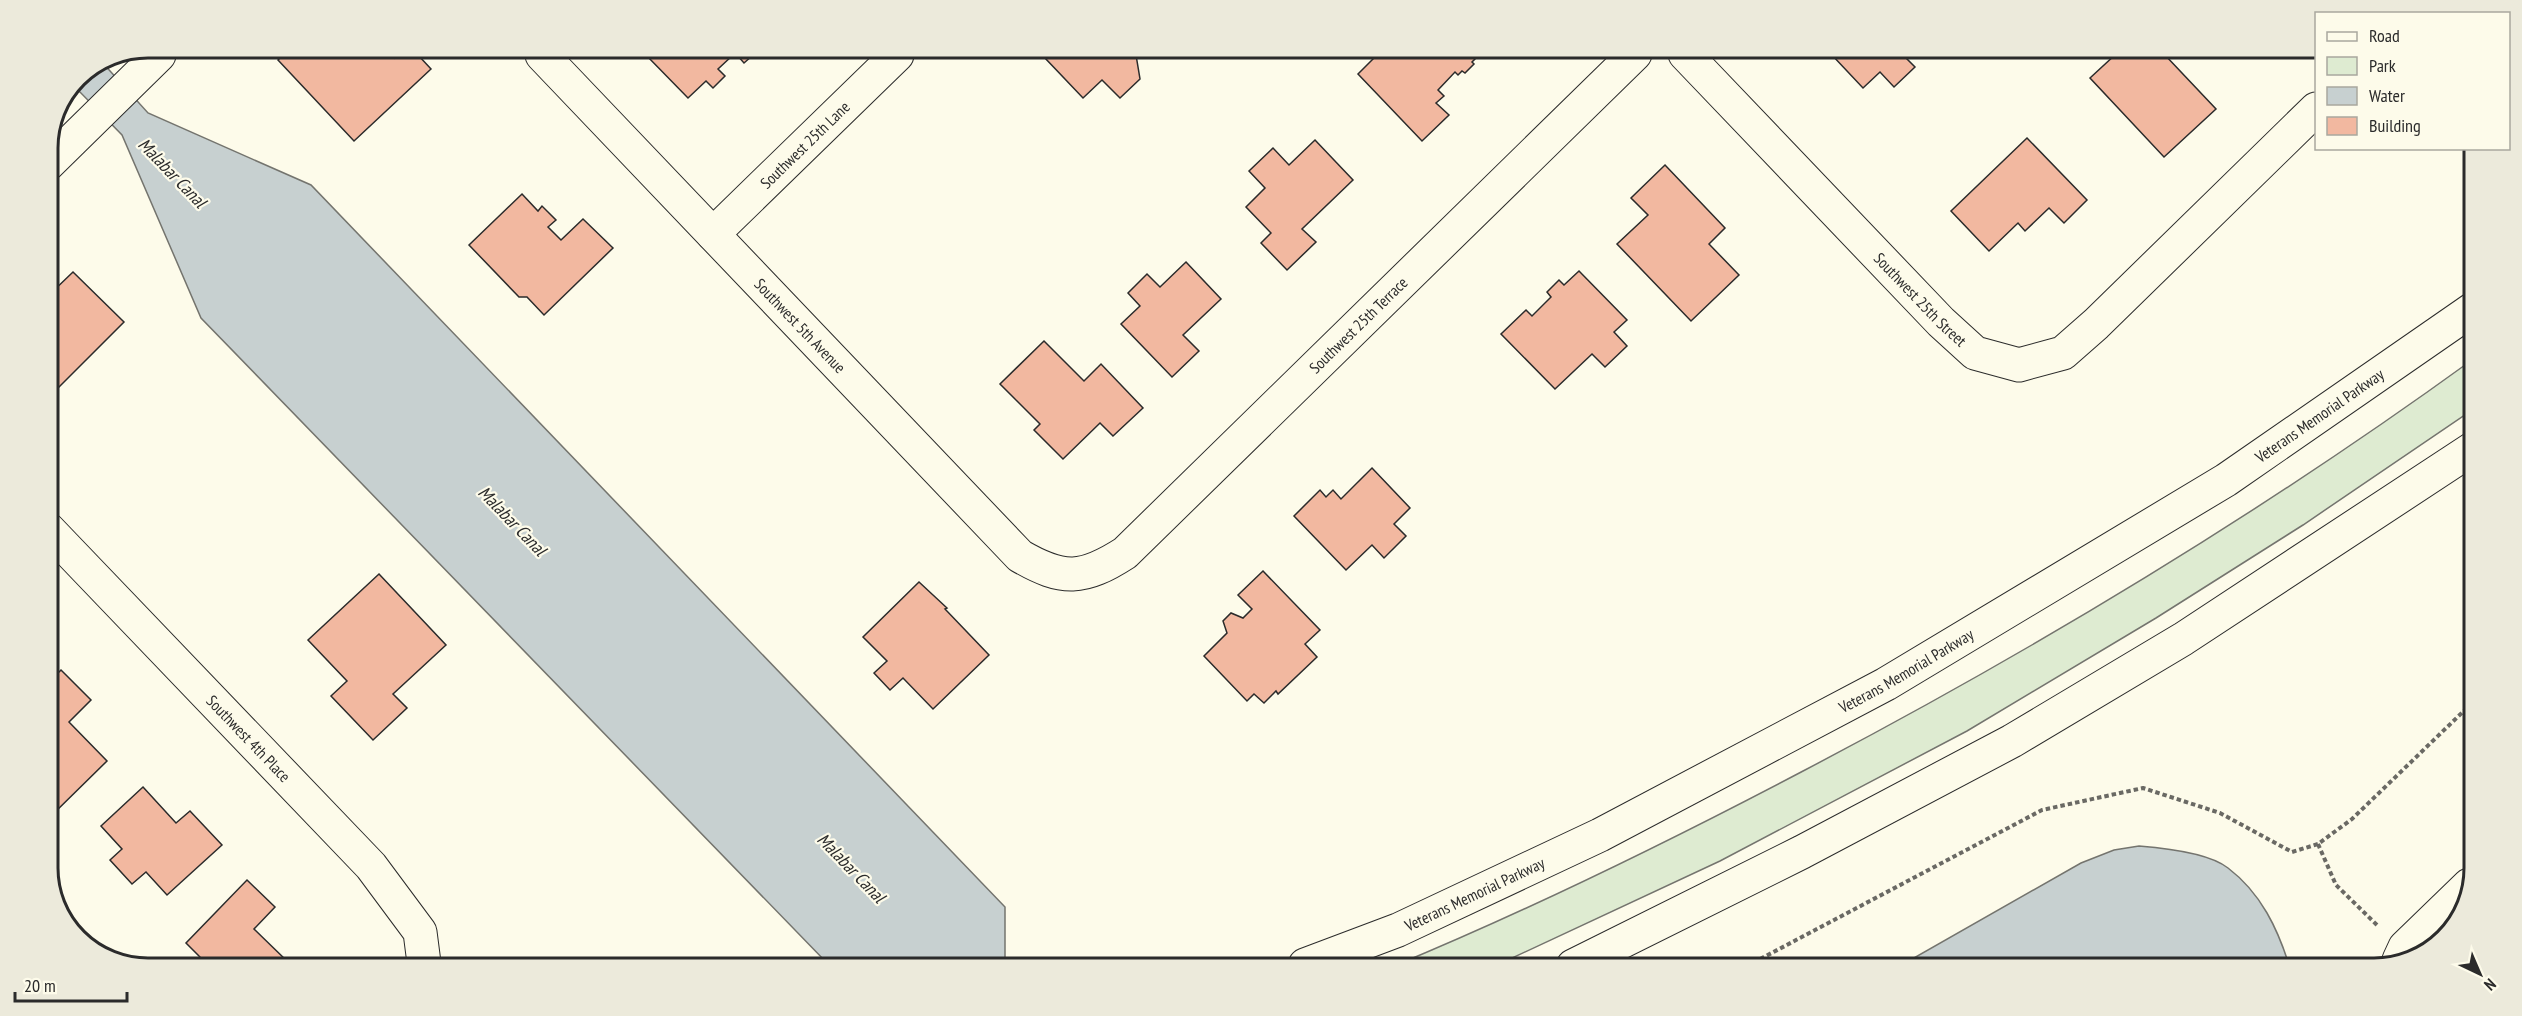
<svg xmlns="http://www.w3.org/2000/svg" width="2522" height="1016" viewBox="0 0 2522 1016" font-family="'PT Sans Narrow',sans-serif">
<rect width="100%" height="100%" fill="#fdfbea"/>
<!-- green -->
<path fill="#deebd1" stroke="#74746e" stroke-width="1.5" d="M2472,360V410L2303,525L2156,618L1967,731L1720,861L1495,966H1394C1534,908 1670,841 1805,770C2036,649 2261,513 2472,360Z"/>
<!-- water -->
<g fill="#c7d0d0" stroke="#74746e" stroke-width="1.5">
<polygon points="101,61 148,113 311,185 1005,907 1005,965 828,964 201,318 122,135 80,92 73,88 78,77"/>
<path d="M2139,846C2164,848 2209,853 2228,868C2261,893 2278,929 2290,968L1898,967L2081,863L2114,850Z"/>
</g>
<!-- building -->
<g fill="#f2b8a0" stroke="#2b2b2b" stroke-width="1.5">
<polygon points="1378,54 1472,54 1476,58 1472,62 1474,64 1465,73 1462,71 1458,75 1455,72 1438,90 1444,96 1436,103 1449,115 1422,141 1358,74"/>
<polygon points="1831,54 1902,54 1915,67 1894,87 1880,72 1863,88"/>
<polygon points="2116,54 2164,54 2216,109 2164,157 2090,78"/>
<polygon points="283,55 393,55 395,58 398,55 418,55 431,69 354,141 278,60"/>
<polygon points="646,55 733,55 718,69 725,76 713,88 706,81 688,98"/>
<polygon points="737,55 753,55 744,63"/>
<polygon points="1049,55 1136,55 1140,79 1120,98 1102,80 1083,98 1045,58"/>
<polygon points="2027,138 2087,200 2064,223 2049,208 2025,231 2018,223 1989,251 1951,211"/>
<polygon points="1315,140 1353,180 1302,229 1316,242 1287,270 1261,243 1271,233 1246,207 1265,188 1249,171 1273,148 1289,165"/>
<polygon points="1665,165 1725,228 1709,244 1739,275 1691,321 1617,244 1648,215 1631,198"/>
<polygon points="522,194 538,211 542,206 556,220 548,227 561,240 583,219 613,248 544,315 527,297 519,297 469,245"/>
<polygon points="1186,262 1221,299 1183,335 1199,351 1172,377 1121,324 1140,306 1128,293 1147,274 1160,287"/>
<polygon points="1579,271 1627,320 1614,332 1627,346 1605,367 1592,354 1555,389 1501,334 1526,310 1532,316 1551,297 1547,292 1559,280 1564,285"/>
<polygon points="73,272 124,322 48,398 48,296"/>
<polygon points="1044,341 1084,381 1101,364 1143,408 1113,436 1100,423 1063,459 1034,430 1040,424 1000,384"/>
<polygon points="1372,468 1410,508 1394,524 1406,536 1384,558 1372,545 1346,570 1294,516 1320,490 1326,497 1333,490 1341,499"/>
<polygon points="1263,571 1320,630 1305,644 1317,657 1278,694 1276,691 1264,703 1254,694 1247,701 1204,656 1227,633 1223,621 1231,613 1243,618 1252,609 1238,595"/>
<polygon points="379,574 446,645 393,694 407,708 373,740 331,696 347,681 308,640"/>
<polygon points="919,582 947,608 945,609 989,655 933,709 903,678 890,690 874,673 887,661 863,637"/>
<polygon points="61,670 91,700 69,722 107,761 50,817 48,683"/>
<polygon points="143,787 176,823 190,811 222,845 167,895 146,872 132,884 110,860 122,849 101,826"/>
<polygon points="247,880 275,907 254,929 289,963 197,963 201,958 186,943"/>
</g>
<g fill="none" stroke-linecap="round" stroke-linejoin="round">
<defs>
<g id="minor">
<path id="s1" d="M1685,54L1941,322L1975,353L2019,365L2063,353L2096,324L2316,109"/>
<path id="s2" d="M542,55L1020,556C1063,581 1083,580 1125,553L1635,54"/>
<polyline points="48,164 159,55"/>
<path id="s3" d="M713,234L897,55"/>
<path id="s4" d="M48,529L371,866L420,932L424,963"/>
<polyline points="2399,960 2405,947 2469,885"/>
</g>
<g id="trunk">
<path id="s5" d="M1305,965L1398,930L1600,835L1886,684L2226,480L2473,309"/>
<polyline points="1573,966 1802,852 2012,741 2183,639 2472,449"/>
</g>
</defs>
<!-- minor casing -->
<use href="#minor" stroke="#2b2b2b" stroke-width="35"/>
<!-- trunk casing -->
<use href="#trunk" stroke="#2b2b2b" stroke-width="35"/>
<!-- path -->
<g stroke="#6a6964" stroke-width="4" stroke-dasharray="4.5 3" stroke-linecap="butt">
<polyline points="2318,844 2336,885 2378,926"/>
<polyline points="1747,966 2042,810 2143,788 2220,813 2292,852 2318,844 2352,819 2470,705"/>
</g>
<!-- minor -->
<use href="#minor" stroke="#fdfbea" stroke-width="33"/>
<!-- trunk -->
<use href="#trunk" stroke="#fdfbea" stroke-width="33"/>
</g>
<g text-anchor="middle" stroke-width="4.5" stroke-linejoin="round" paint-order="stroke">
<!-- street labels -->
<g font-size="16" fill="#2b2b2b" stroke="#fdfbea">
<text dy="6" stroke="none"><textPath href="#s3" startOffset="128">Southwest 25th Lane</textPath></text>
<text dy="6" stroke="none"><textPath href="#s1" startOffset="340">Southwest 25th Street</textPath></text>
<text dy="6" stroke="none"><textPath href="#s2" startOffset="1132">Southwest 25th Terrace</textPath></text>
<text dy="6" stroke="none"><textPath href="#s2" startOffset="374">Southwest 5th Avenue</textPath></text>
<text dy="6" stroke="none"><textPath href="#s5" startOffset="1156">Veterans Memorial Parkway</textPath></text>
<text dy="6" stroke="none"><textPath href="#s5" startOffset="670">Veterans Memorial Parkway</textPath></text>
<text dy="6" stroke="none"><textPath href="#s4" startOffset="290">Southwest 4th Place</textPath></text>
<text dy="6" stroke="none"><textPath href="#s5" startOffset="184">Veterans Memorial Parkway</textPath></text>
</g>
<!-- water labels -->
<g font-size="18" font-style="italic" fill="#2b2b2b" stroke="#fdfbea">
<text transform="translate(172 173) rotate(46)" y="6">Malabar Canal</text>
<text transform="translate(512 521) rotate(46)" y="6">Malabar Canal</text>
<text transform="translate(851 868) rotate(46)" y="6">Malabar Canal</text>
</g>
</g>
<!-- crop -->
<path d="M0 0H2522V1016H0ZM148 58H2374A90 90 0 0 1 2464 148V868A90 90 0 0 1 2374 958H148A90 90 0 0 1 58 868V148A90 90 0 0 1 148 58Z" fill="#eceadb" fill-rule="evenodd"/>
<path fill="none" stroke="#2b2b2b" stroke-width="3" d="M148 58H2374A90 90 0 0 1 2464 148V868A90 90 0 0 1 2374 958H148A90 90 0 0 1 58 868V148A90 90 0 0 1 148 58Z"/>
<!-- legend -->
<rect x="2315" y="12" width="195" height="138" fill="#fdfbea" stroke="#a9a89e" stroke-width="1.5"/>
<rect x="2327" y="32" width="30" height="9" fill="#fdfbea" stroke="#a9a89e" stroke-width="1.5"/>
<text x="2369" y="42" font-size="18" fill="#2b2b2b">Road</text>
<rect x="2327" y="57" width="30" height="18" fill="#deebd1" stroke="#a9a89e" stroke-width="1.5"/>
<text x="2369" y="72" font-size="18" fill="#2b2b2b">Park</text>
<rect x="2327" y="87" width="30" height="18" fill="#c7d0d0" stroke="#a9a89e" stroke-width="1.5"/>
<text x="2369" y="102" font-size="18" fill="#2b2b2b">Water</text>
<rect x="2327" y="117" width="30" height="18" fill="#f2b8a0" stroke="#a9a89e" stroke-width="1.5"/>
<text x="2369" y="132" font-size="18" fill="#2b2b2b">Building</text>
<!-- north arrow -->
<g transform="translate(2480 974) rotate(136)" stroke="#fdfbea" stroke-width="4.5" paint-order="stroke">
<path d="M0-4.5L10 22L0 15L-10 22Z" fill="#2b2b2b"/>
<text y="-9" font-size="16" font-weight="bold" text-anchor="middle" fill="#2b2b2b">N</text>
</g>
<!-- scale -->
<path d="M15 992v9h112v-9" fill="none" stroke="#2b2b2b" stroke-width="3"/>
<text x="24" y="992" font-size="18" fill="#2b2b2b" stroke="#fdfbea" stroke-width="4.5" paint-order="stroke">20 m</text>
</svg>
